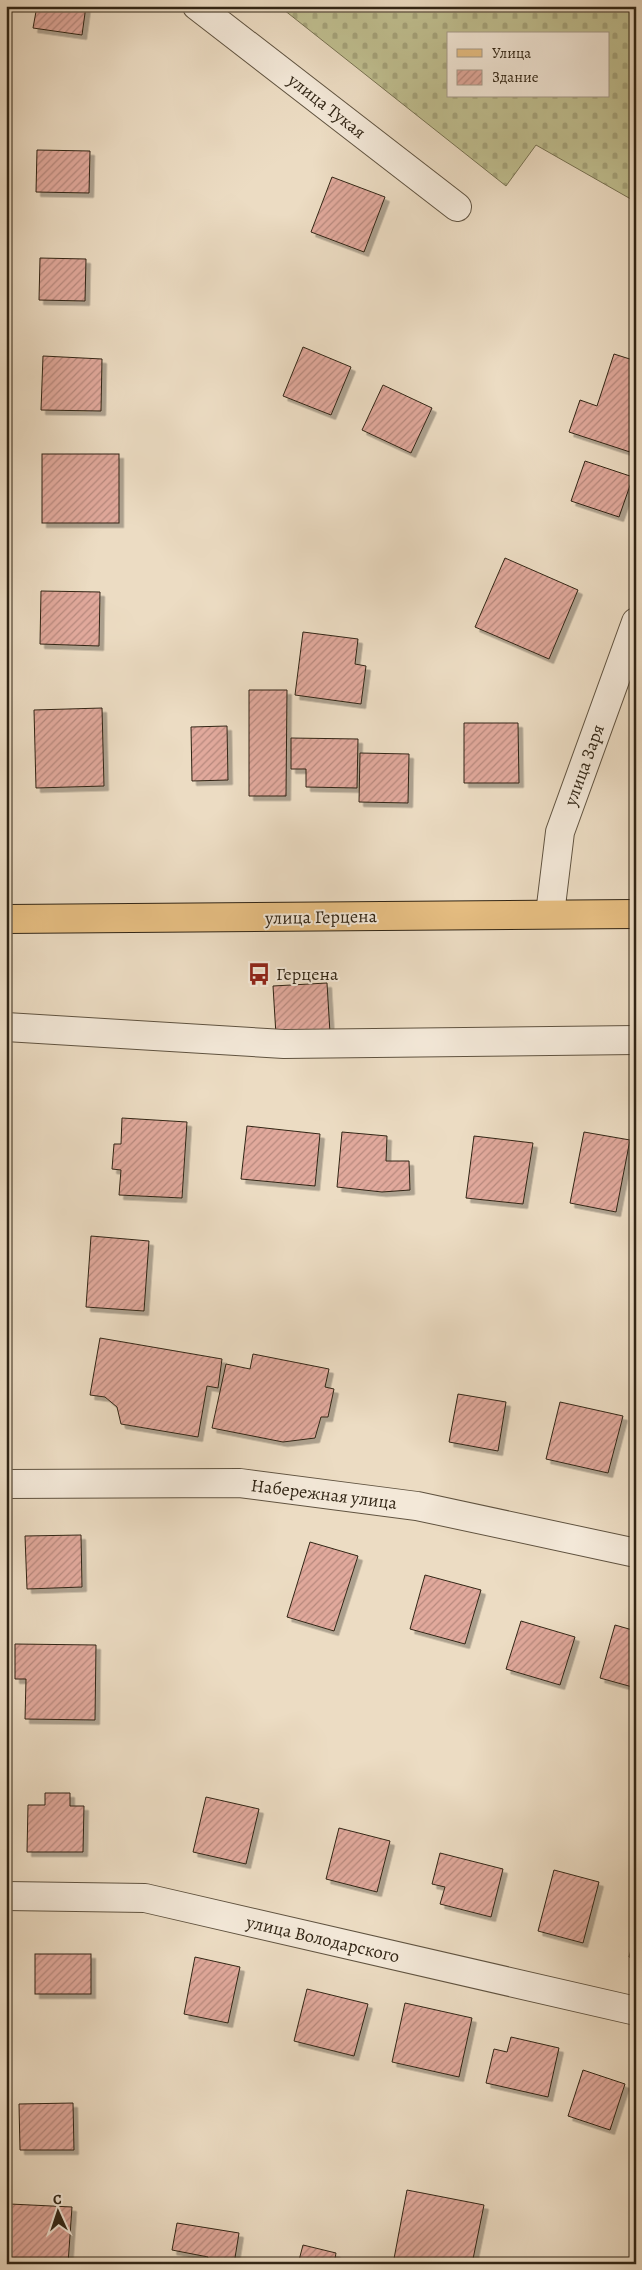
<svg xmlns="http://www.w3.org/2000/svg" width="642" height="2270" viewBox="0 0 642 2270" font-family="Alegreya,serif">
<defs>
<pattern id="cemetery-stones" width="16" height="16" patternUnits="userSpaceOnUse" patternTransform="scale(1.25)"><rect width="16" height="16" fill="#bfbe8f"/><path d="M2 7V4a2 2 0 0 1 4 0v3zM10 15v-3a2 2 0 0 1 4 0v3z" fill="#a5a37a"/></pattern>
<pattern id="building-hatch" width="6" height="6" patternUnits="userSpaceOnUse" patternTransform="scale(1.25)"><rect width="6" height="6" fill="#e1a99c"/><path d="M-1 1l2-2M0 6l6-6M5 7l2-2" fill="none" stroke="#b7897e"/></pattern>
<filter id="shadow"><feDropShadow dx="4.5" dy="4.5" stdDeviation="0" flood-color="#0004"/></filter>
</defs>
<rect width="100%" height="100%" fill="#ecdcc3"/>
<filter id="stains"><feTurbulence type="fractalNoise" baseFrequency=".004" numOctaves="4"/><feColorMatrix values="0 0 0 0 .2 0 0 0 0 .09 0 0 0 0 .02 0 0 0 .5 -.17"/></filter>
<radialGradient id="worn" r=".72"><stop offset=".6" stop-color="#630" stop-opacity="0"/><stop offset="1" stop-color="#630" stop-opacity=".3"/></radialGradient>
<!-- cemetery -->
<path fill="url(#cemetery-stones)" stroke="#787252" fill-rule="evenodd" d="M279,6H636V202L536,145L506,186ZM448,34H608V96H448Z"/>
<!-- building -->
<g fill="url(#building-hatch)" stroke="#312515" filter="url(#shadow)">
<polygon points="37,6 86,6 82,35 33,28"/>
<polygon points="37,150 90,151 89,193 36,192"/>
<polygon points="332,177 385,197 364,252 311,232"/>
<polygon points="40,258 86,259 85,301 39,300"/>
<polygon points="303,347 351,367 331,415 283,396"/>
<polygon points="614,354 636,361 636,443 633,453 569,432 580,400 597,406"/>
<polygon points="43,356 102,359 101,411 41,410"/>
<polygon points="383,385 432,408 411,453 362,430"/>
<rect x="42" y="454" width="77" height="69"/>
<polygon points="585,461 633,477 619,517 571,501"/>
<polygon points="505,558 578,590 549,659 475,627"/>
<polygon points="41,591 100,592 99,646 40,644"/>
<polygon points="303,632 358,639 355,664 366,666 361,704 295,695"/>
<polygon points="249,690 287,690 286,796 249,796"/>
<polygon points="102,708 104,786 36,788 34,710"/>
<polygon points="464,723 518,723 519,783 464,783"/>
<polygon points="227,726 228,780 192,781 191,727"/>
<polygon points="291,738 358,739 357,788 306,787 306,769 291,769"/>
<polygon points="360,753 409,754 408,803 359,802"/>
<polygon points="327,983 330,1033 276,1035 273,986"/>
<polygon points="122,1118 187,1122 182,1198 119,1195 121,1170 112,1169 114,1144 121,1144"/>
<polygon points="247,1126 320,1134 315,1186 241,1179"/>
<polygon points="342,1132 387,1136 386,1161 409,1161 410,1190 382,1192 337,1187"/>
<polygon points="584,1132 630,1140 616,1212 570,1203"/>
<polygon points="474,1136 533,1143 523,1204 466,1198"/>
<polygon points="91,1236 149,1241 144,1311 86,1307"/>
<polygon points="100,1338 222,1359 218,1388 207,1386 198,1437 121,1424 117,1407 105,1397 90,1395"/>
<polygon points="253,1354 329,1369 325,1387 334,1389 328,1417 321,1417 315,1438 283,1442 212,1428 226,1364 250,1369"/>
<polygon points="458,1394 506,1402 498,1451 449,1442"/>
<polygon points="560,1402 623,1416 608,1473 546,1459"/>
<polygon points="81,1535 82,1587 27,1589 25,1536"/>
<polygon points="310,1542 358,1556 334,1631 287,1617"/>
<polygon points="425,1575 481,1590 465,1644 410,1629"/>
<polygon points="521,1621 575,1637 560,1685 506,1669"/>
<polygon points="615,1625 636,1631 636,1688 600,1678"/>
<polygon points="15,1644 96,1645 95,1720 25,1719 26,1679 15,1679"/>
<polygon points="45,1793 70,1793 70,1806 84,1806 83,1852 27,1852 28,1805 45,1805"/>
<polygon points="206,1797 259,1809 246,1864 193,1852"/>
<polygon points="339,1828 390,1841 377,1892 326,1879"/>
<polygon points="440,1853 503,1869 491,1917 440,1904 445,1887 432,1884"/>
<polygon points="554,1870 599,1882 583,1943 538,1931"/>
<polygon points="636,1931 636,1959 629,1957"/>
<rect x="35" y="1954" width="56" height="40"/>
<polygon points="195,1957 240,1967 228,2023 184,2014"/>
<polygon points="307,1989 368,2004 354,2056 294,2041"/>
<polygon points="405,2003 472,2018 459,2077 392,2062"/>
<polygon points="511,2037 559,2048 548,2097 486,2083 494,2049 507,2052"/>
<polygon points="583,2070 625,2084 610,2130 568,2116"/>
<polygon points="73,2103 74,2150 20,2150 19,2104"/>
<polygon points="407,2190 484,2205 472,2264 393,2264"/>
<polygon points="10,2204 72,2207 68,2264 6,2261"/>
<polygon points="177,2223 239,2233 234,2264 207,2264 208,2257 172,2250"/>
<polygon points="303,2245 336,2253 334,2264 298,2264"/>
</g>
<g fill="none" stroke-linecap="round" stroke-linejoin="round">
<defs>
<g id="minor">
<polyline points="197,6 457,207"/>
<polyline points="550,914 560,832 636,622"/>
<polyline points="6,1027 284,1044 636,1040"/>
<polyline points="6,1484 240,1483 417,1506 636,1553"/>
<polyline points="6,1896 145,1898 636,2011"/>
</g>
<polyline id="major" points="6,919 636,914"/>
</defs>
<!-- minor casing -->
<use href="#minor" stroke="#605340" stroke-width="30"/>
<!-- major casing -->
<use href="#major" stroke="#312515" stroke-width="30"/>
<!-- minor -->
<use href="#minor" stroke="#f3e8d8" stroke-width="28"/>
<!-- major -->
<use href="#major" stroke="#e6be82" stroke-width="28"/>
</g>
<!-- icons -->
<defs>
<symbol id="bus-bare" viewBox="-9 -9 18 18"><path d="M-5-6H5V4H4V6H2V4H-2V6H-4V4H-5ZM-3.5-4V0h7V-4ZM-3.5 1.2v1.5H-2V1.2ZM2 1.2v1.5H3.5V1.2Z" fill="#8f2418" stroke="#f3e8d8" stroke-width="2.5" paint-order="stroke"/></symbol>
</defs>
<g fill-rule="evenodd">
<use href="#bus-bare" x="243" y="958" width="32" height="32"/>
</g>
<g text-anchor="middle" stroke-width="4" stroke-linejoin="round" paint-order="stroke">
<!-- street labels -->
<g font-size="18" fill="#312515" stroke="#f3e8d8">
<text transform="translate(327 106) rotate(38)" y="6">улица Тукая</text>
<text transform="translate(584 765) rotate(-70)" y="6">улица Заря</text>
<text transform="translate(321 917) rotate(-1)" y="6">улица Герцена</text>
<text transform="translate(324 1494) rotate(7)" y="6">Набережная улица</text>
<text transform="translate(323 1939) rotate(13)" y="6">улица Володарского</text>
</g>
<!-- poi labels -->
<g font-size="18" fill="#312515" stroke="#f3e8d8" text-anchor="start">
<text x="276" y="980">Герцена</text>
</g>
</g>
<!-- margin -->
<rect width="642" height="2270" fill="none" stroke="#ecdcc3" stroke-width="25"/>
<rect x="8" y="8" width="627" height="2255" fill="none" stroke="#312515" stroke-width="2.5"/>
<rect x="12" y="12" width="617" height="2245" fill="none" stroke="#312515"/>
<!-- legend -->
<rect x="447" y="32" width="162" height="65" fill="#f3e8d8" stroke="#a59a8a"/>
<rect x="457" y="49" width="25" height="8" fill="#e6be82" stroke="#a59a8a"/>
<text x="492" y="58" font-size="15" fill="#312515">Улица</text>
<rect x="457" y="70" width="25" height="15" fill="url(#building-hatch)" stroke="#a59a8a"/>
<text x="492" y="82" font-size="15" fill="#312515">Здание</text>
<!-- north arrow -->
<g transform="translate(58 2212) rotate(357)" stroke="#f3e8d8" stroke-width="4" paint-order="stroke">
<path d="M0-4L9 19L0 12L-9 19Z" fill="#312515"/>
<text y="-8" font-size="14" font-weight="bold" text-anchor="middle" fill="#312515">С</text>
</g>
<rect width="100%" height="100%" filter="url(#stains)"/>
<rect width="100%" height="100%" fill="url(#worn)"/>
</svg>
